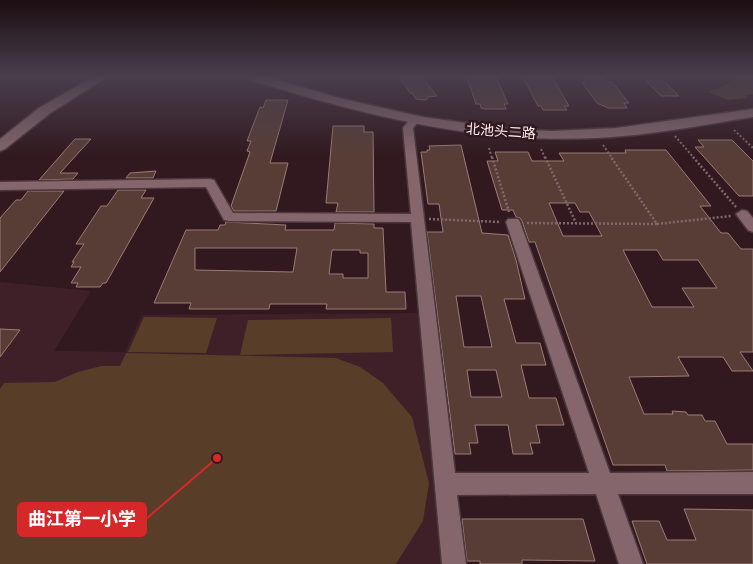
<svg xmlns="http://www.w3.org/2000/svg" width="753" height="564" viewBox="0 0 753 564" font-family="Manrope,'Noto Sans SC',sans-serif">
<rect width="100%" height="100%" fill="#32191f"/>
<!-- built -->
<polygon fill="#402028" points="0,282 91,291 54,351 125,352 142,315 421,313 443,564 0,564"/>
<!-- green -->
<g fill="#583e29">
<polygon points="736,77 753,77 753,94 745,95 748,98 728,100 708,92 724,86"/>
<polygon points="144,317 217,318 206,353 128,352"/>
<polygon points="391,318 393,352 240,355 248,320"/>
<polygon points="126,353 336,358 360,367 383,383 412,417 429,483 423,521 396,564 0,564 0,389 4,383 55,382 78,372 101,366 120,366"/>
</g>
<!-- building -->
<g fill="#583d37" stroke="#9b7c75" fill-rule="evenodd">
<polygon points="400,77 422,77 437,96 428,97 426,100 416,99 412,93 410,93"/>
<polygon points="467,77 496,77 508,104 504,104 506,109 485,109 481,108 480,104 476,104"/>
<polygon points="523,77 552,77 569,106 564,106 567,110 543,110 541,106 538,106"/>
<polygon points="582,77 602,77 606,82 612,82 629,103 624,103 627,108 608,108 597,103 582,82 586,82"/>
<polygon points="646,81 664,81 679,96 661,96"/>
<polygon points="266,100 288,100 270,163 288,163 276,211 234,211 231,206 250,152 247,151 251,141 247,141 260,107 263,108"/>
<polygon points="333,126 364,126 364,132 373,132 374,212 336,212 338,203 326,203"/>
<polygon points="75,139 91,139 60,173 78,173 73,179 39,180"/>
<polygon points="698,140 732,140 753,161 753,196 739,196 695,147 704,147"/>
<path d="M461,145L482,233L508,235L516,260L525,299H504L516,343H540L546,365H521L529,398H556L564,425H536L540,443H530L533,454H513L508,425H475L478,443H469L471,454H455L427,232H443L439,204H428L421,152H427V150H430L429,146ZM456,296H481L492,347H464ZM467,370H496L502,397H471Z"/>
<path d="M625,150H666L711,206H700L721,233H728L741,249H753V352H740L753,371H732L723,357H678L689,376L629,377L644,414H673L672,411L686,412L688,415H702L705,421H715L727,444H753V470L667,471L665,465H613L535,242H529L522,221L520,218L516,217L513,210H502L487,161H498L495,152H528L532,161H564L559,153H626ZM549,203H575L580,212H589L602,236H563ZM623,250H657L663,260H698L717,288H682L694,307H652Z"/>
<polygon points="156,171 153,178 126,178 130,173"/>
<polygon points="118,190 146,190 141,198 154,198 106,283 103,283 100,287 76,287 78,283 71,283 81,267 71,267 74,262 72,262 84,244 76,244 101,206 107,206"/>
<polygon points="28,191 64,191 0,272 0,218 16,200 21,200"/>
<path d="M226,222L286,225L285,230H334L335,223L374,224V228H383L386,292H405L406,309H326L327,304H270L269,309H189L191,303H154L186,230H218L220,225H225ZM195,248H297L293,272L195,270ZM332,250H360V253H368V278H343V274H329Z"/>
<polygon points="0,329 20,330 0,357"/>
<polygon points="684,509 753,510 753,564 647,564 632,521 659,521 667,540 696,540"/>
<polygon points="462,519 583,519 595,561 522,560 522,564 480,564 480,561 467,561"/>
</g>
<g fill="none" stroke-linecap="round" stroke-linejoin="round">
<defs>
<g id="minor">
<polygon points="414,118 419,121 413,128 455,473 589,473 506,222 508,219 518,219 520,222 610,473 753,472 753,494 618,494 643,564 619,564 596,494 457,495 466,564 442,564 411,222 229,221 224,220 206,187 0,190 0,182 210,179 214,180 233,213 411,214 403,128 410,119"/>
<polygon points="742,210 747,211 753,218 753,232 748,230 736,214"/>
</g>
<g id="secondary">
<polygon points="93,77 107,77 49,114 5,149 0,151 0,139 39,108"/>
<path d="M249,77H267L343,99L423,117L509,129L552,131L616,128L753,109V117C701,125 648,136 596,138C477,144 363,115 251,80Z"/>
</g>
</defs>
<!-- minor casing -->
<use href="#minor" stroke="#4b373c" stroke-width="3"/>
<!-- secondary casing -->
<use href="#secondary" stroke="#4b373c" stroke-width="3"/>
<!-- path-far1 -->
<g stroke="#7f696d" stroke-width="2" stroke-dasharray="2 2" stroke-linecap="butt">
<polyline points="734,130 753,148"/>
<polyline points="675,136 694,158"/>
<polyline points="603,145 612,158"/>
<polyline points="489,148 492,158"/>
<polyline points="541,149 545,158"/>
</g>
<!-- path -->
<g stroke="#7f696d" stroke-width="2.5" stroke-dasharray="2 2" stroke-linecap="butt">
<polyline points="492,157 509,212"/>
<polyline points="545,157 576,223"/>
<polyline points="693,157 736,207"/>
<polyline points="429,219 501,222"/>
<polyline points="527,223 657,224 611,157"/>
<polyline points="657,224 731,216"/>
</g>
<!-- minor -->
<use href="#minor" fill="#85666c" fill-rule="evenodd"/>
<!-- secondary -->
<use href="#secondary" fill="#85666c" fill-rule="evenodd"/>
</g>
<!-- sky -->
<linearGradient id="sky" x2="0" y2="1"><stop stop-color="#1c0e11"/><stop offset="0.49" stop-color="#493e4d"/><stop offset="1" stop-color="#493e4d" stop-opacity="0"/></linearGradient>
<rect width="753" height="156" fill="url(#sky)"/>
<g text-anchor="middle" stroke-width="5" stroke-linejoin="round" paint-order="stroke">
<!-- far-street labels -->
<g font-size="14" fill="#feecef" stroke="#32191f">
<text transform="translate(501 131) rotate(4)" y="5">北池头二路</text>
</g>
</g>
<!-- callouts -->
<path fill="none" stroke="#d62828" stroke-width="2" d="M217 458L146 519"/>
<circle fill="#d62828" stroke="#32191f" stroke-width="2" cx="217" cy="458" r="5"/>
<rect fill="#d62828" stroke="#d62828" stroke-width="2" x="18" y="503" width="128" height="33" rx="5"/>
<g font-size="18" text-anchor="middle" font-weight="bold" fill="#fff">
<text x="82" y="525">曲江第一小学</text>
</g>
</svg>
